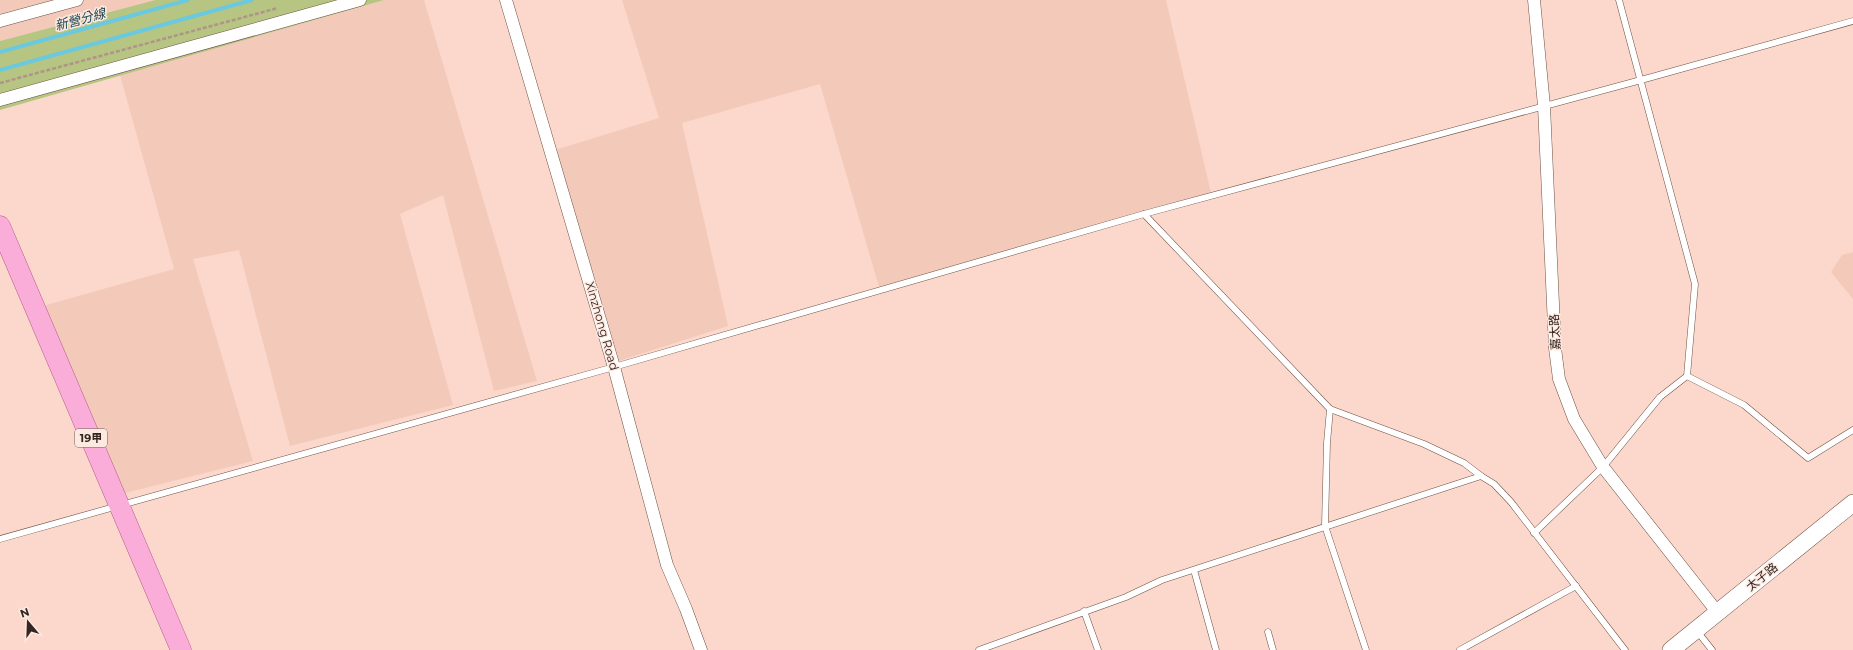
<svg xmlns="http://www.w3.org/2000/svg" width="1853" height="650" viewBox="0 0 1853 650" font-family="Montserrat,'Noto Sans TC',sans-serif">
<rect width="100%" height="100%" fill="#fbd8cb"/>
<!-- built -->
<g fill="#f3caba">
<polygon points="0,0 154,0 0,41"/>
<polygon points="384,0 424,0 537,381 494,391 443,195 400,214 453,405 290,446 239,250 193,259 253,461 125,493 43,306 174,269 120,75"/>
<polygon points="622,0 1166,0 1211,193 879,287 820,84 682,123 728,326 606,365 555,150 659,118"/>
<polygon points="1853,252 1853,299 1831,272 1842,255"/>
</g>
<!-- green -->
<polygon fill="#b6c582" points="155,0 384,0 0,110 0,41"/>
<g fill="none" stroke-linecap="round" stroke-linejoin="round">
<!-- stream -->
<g stroke="#6ac9de" stroke-width="4">
<polyline points="0,52 188,0"/>
<polyline points="0,70 252,0"/>
</g>
<defs>
<g id="lane">
<polyline points="1619,0 1695,284 1687,376 1744,405 1808,458 1853,430"/>
<polyline points="1144,214 1330,409 1424,444 1464,463 1481,476"/>
<polyline points="1330,409 1327,443 1325,526 1366,650"/>
<polyline points="1534,533 1603,467 1660,397 1687,376"/>
<polyline points="0,539 614,367 1144,214 1641,80 1853,21"/>
<polyline points="1194,570 1216,650"/>
<polyline points="1084,611 1098,650"/>
<polyline points="1697,631 1712,650"/>
<polyline points="1268,632 1273,650"/>
<polyline points="979,650 1126,597 1162,580 1481,476 1494,484 1511,502 1625,650"/>
<polyline points="1460,650 1576,586"/>
</g>
<g id="street">
<polyline points="506,0 614,367 667,565 686,609 701,650"/>
<polyline points="1534,0 1544,106 1555,348 1559,379 1574,419 1603,467 1718,613"/>
<polyline points="0,21 77,0"/>
<polyline points="0,100 360,0"/>
</g>
<polyline id="secondary" points="1671,650 1853,503"/>
<polyline id="primary" points="0,226 181,650"/>
</defs>
<!-- lane casing -->
<use href="#lane" stroke="#6e5145" stroke-width="7"/>
<!-- street casing -->
<use href="#street" stroke="#6e5145" stroke-width="13"/>
<!-- secondary casing -->
<use href="#secondary" stroke="#6e5145" stroke-width="18"/>
<!-- primary casing -->
<use href="#primary" stroke="#b35b89" stroke-width="21"/>
<!-- path -->
<polyline stroke="#af948a" stroke-width="2.5" stroke-dasharray="4 2" stroke-linecap="butt" points="0,83 278,8"/>
<!-- lane -->
<use href="#lane" stroke="#fff" stroke-width="6"/>
<!-- street -->
<use href="#street" stroke="#fff" stroke-width="12"/>
<!-- secondary -->
<use href="#secondary" stroke="#fff" stroke-width="17"/>
<!-- primary -->
<use href="#primary" stroke="#fbadda" stroke-width="20"/>
</g>
<g text-anchor="middle" stroke-width="3" stroke-linejoin="round" paint-order="stroke">
<!-- shield labels -->
<rect fill="#fee9e1" stroke="#70605b" stroke-width="1" x="75" y="429" width="32" height="18" rx="3"/>
<g font-size="11" font-weight="bold" fill="#332621">
<text x="91" y="442">19甲</text>
</g>
<!-- street labels -->
<g font-size="12" fill="#332621" stroke="#fee9e1">
<text transform="translate(602 326) rotate(74)" y="4">Xinzhong Road</text>
<text transform="translate(1555 332) rotate(-93)" y="4">嘉太路</text>
<text transform="translate(1762 577) rotate(-39)" y="4">太子路</text>
</g>
<!-- water labels -->
<g font-size="13" font-style="italic" fill="#19444d" stroke="#fee9e1">
<text transform="translate(80 19) rotate(-15)" y="5">新營分線</text>
</g>
</g>
<!-- north arrow -->
<g transform="translate(28 622) rotate(341)" stroke="#fee9e1" stroke-width="3" paint-order="stroke">
<path d="M0-3L7 15L0 10L-7 15Z" fill="#332621"/>
<text y="-6" font-size="11" font-weight="bold" text-anchor="middle" fill="#332621">N</text>
</g>
</svg>
